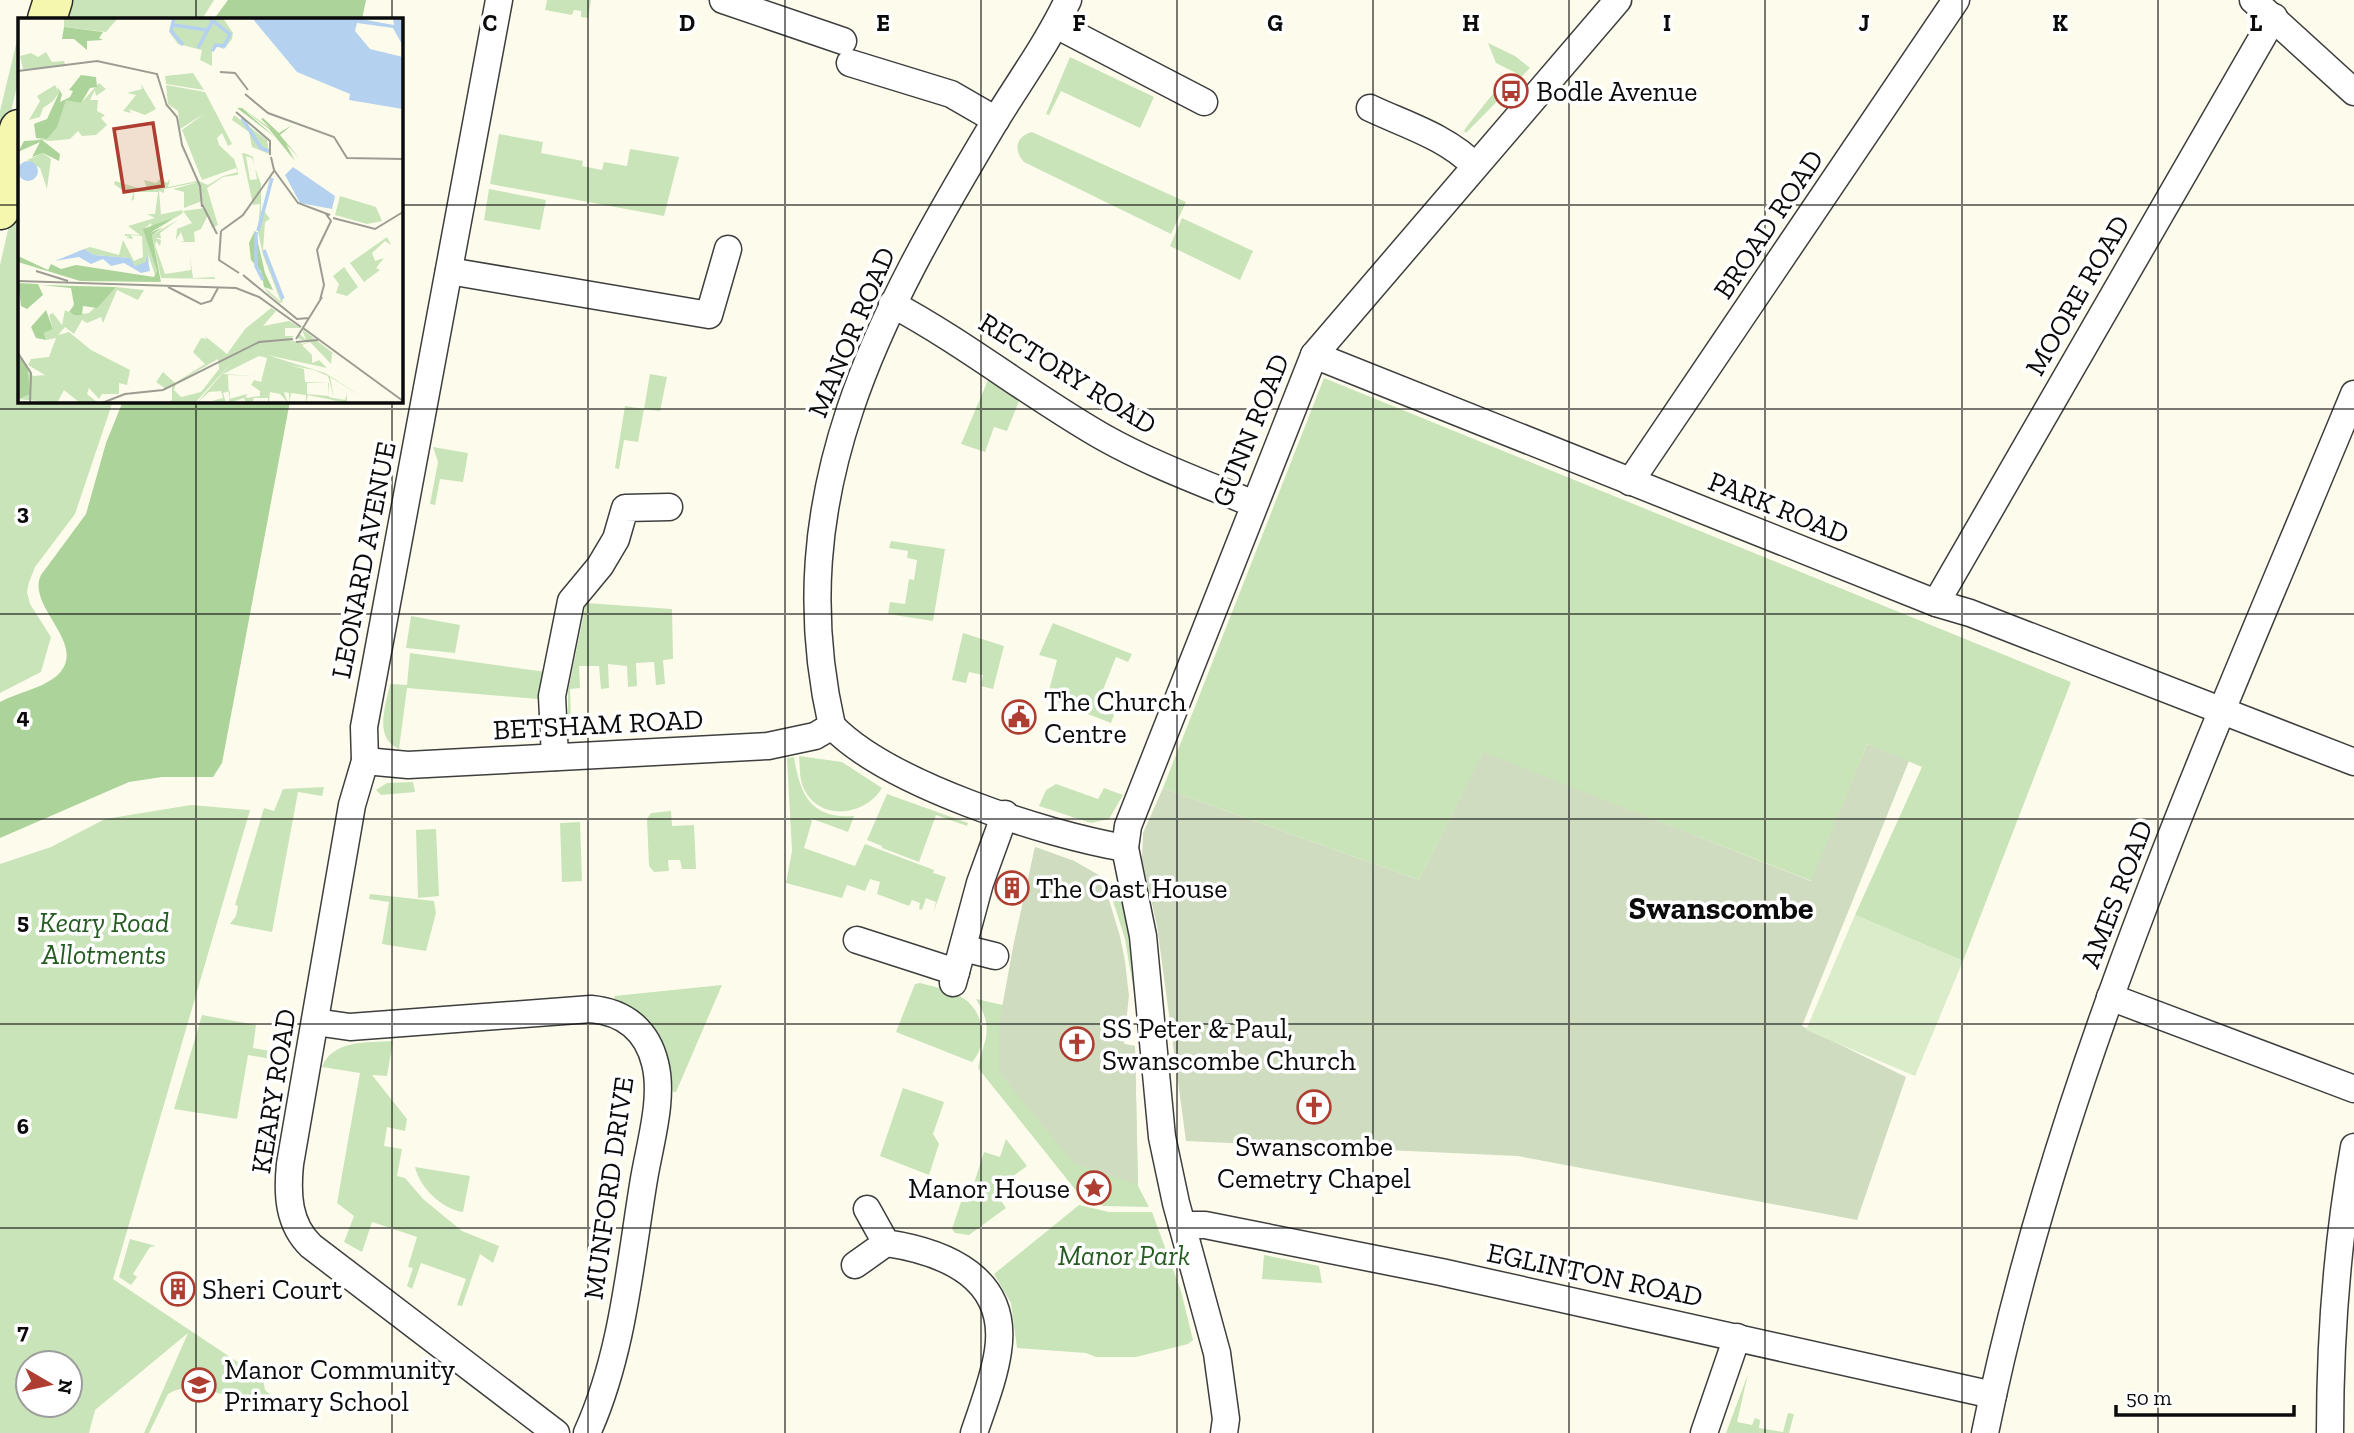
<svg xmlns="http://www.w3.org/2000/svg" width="2354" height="1433" viewBox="0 0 2354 1433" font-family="'Zilla Slab',serif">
<rect width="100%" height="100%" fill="#fdfcec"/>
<!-- green -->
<g fill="#c9e4b9" fill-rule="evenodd">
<polygon points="66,0 214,0 202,19 60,19"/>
<polygon points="547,0 591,0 588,18 581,17 581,11 574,10 572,15 545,10"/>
<polygon points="19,32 19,78 0,157 0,111"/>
<polygon points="1488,43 1515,56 1530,68 1466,133 1464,131 1467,126 1492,95 1516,73 1496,63"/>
<polygon points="1070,57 1154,97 1140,128 1061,91 1049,115 1046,114"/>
<path d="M1032,132L1186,202L1171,234L1024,162C1013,150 1016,136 1032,132Z"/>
<polygon points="499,134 543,142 541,153 583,161 582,166 602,170 604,162 627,166 630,149 679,157 664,216 490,184"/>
<polygon points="19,182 19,401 113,401 75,514 35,567 29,582 27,592 30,604 51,637 41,672 0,693 0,265"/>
<polygon points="489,189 546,200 540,230 484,220"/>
<polygon points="1182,218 1253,251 1240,280 1170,246"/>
<polygon points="650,374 667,377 660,411 644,409 638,442 624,440 619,469 615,468 625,406 644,409"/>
<polygon points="1324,378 2071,682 1963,961 1855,915 1922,767 1867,744 1812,881 1483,753 1419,880 1163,788"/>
<polygon points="988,380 1019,401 1007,431 994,427 985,452 961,444"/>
<polygon points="433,447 468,453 463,482 440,479 435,505 430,504 438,462"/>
<polygon points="891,541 945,549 933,621 888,614 890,602 905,604 909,579 914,580 917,560 907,558 908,551 889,548"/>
<polygon points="586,603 672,609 673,659 663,660 665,684 656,685 654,662 636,663 637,686 628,687 627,666 608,664 609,688 601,689 599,666 579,666 580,688 570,689 571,721 568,721 568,691"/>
<polygon points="411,616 460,625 455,653 406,648"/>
<polygon points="1053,623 1132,654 1128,662 1116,657 1097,705 1115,712 1111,723 1047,698 1057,660 1039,655"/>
<polygon points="963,633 1004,646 993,689 981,686 983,675 969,672 966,683 952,680"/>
<path d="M410,653L546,672L542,704L538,699L407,688L399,749C373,738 386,705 390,684L407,685Z"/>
<path d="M799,756L842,762L882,788C865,816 820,822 804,789C799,779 800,767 799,756Z"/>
<path d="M794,757C800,794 810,819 854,816L848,832L810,818L812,821L804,848L855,866L865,844L934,870L933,873L946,877L933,914L936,902L926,898L922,910L919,909L920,903L912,900L909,906L877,894L880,882L870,879L865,891L847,885L842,898L786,883L792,851L787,758Z"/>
<polygon points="413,782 415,792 381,795 376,790 387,783"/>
<polygon points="1056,784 1098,799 1104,788 1123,795 1109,819 1091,823 1039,806 1046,790"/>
<polygon points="324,787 322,796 298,792 272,932 230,924 236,916 238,906 235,905 264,808 274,811 283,789"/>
<polygon points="887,794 968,823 967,826 936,815 919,862 882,848 882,846 867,840"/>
<path d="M191,805L250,810L113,1279L263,1379L265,1390L283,1405L264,1412C235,1402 198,1376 168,1394L149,1433H144L188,1333L95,1410L89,1433H0V864L51,847L105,819ZM28,1363H70V1405H28Z"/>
<polygon points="671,811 672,826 694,825 696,869 682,869 680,860 668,860 669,871 654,872 649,866 647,819 651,813"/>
<polygon points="580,822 582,881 562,882 560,823"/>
<polygon points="436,829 439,896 418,898 416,830"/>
<path d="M1035,847L1074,861L1102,877C1100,896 1114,917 1119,935C1130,971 1128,1007 1124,1044L1135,1046L1138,1186L1149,1207L1104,1206L1082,1198L978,1068C984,1038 995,1030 976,999L1003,1005Z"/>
<path d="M1106,879C1135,899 1135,973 1136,1005L1125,939Z"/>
<polygon points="370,894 434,901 436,913 426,951 382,944 389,902 369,899"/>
<path d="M920,983C950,991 977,995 982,1030C983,1042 980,1053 972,1062L896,1032L915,984Z"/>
<path d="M722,985L676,1092H673C669,1047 661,1018 615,999L614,996Z"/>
<polygon points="202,1015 256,1025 253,1048 271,1051 271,1059 248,1055 237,1119 174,1109"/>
<path d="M393,1041L387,1076L372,1075L407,1119L405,1131L387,1127L384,1146L402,1149L397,1176L405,1178L423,1199L462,1231L499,1246L493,1263L480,1254L462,1306L457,1305L466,1279L421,1263L412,1289L407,1286L413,1268L408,1267L417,1237L372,1222L362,1252L344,1242L354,1216L337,1203L360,1073L322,1067C333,1039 368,1043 393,1041Z"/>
<polygon points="903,1088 944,1102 933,1134 939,1144 929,1175 880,1156"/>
<polygon points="1006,1139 1027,1166 1005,1182 1010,1189 999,1198 1006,1208 969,1235 955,1233 952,1229 961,1202 968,1202 984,1152 1000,1157"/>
<path d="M415,1167L470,1176L463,1212C442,1209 420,1188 415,1167Z"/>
<polygon points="1079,1205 1109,1212 1152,1212 1181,1291 1193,1340 1188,1344 1136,1357 1096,1357 1086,1353 1017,1348 1011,1303 994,1274"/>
<polygon points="130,1239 156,1246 150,1247 133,1274 137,1277 131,1285 119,1277"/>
<polygon points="1264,1255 1319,1266 1322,1283 1262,1279"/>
<polygon points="1748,1374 1737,1422 1752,1425 1755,1418 1760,1420 1759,1428 1783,1432 1788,1413 1794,1414 1789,1433 1726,1433"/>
</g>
<!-- forest -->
<g fill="#abd39a">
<polygon points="228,0 366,0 362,19 214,19"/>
<path d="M123,401H290L222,763L213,777H162L129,782L0,838V702C17,693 39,689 54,678C94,647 25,608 41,575L86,514L106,443Z"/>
</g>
<!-- cemetery -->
<g fill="#cfdcc0">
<polygon points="1867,744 1909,761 1802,1026 1906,1077 1857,1220 1518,1156 1186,1141 1157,926 1142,859 1143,833 1163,788 1419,880 1483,752 1811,881"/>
<polygon points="1035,847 1074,861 1102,877 1120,936 1125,964 1129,995 1124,1044 1135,1046 1138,1185 1074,1163 999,1072 999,1024 1014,942"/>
</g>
<!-- pitch -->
<polygon fill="#dbecca" points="1855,915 1963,961 1915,1076 1806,1030"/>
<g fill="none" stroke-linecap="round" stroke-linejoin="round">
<defs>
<g id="street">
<path d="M499,0L364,727L365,761L352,805L290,1164C287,1194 288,1224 311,1246L556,1433"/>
<polyline points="723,0 843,41"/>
<polyline points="2253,0 2354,92"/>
<polyline points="1056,25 1204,102"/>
<polyline points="850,63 951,94 996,120"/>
<path d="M1370,108C1406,125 1447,137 1475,166"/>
<polyline points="449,271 709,315 728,249"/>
<path d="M892,304C965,343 1031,396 1103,437C1151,464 1203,483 1254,504"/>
<polyline points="1314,355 1936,603 1970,613 2354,762"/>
<polyline points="1630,482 1956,0"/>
<polyline points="1936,603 2274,17"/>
<path d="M832,726C779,494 879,315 994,123C1019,82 1047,44 1068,0"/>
<path d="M832,726C888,784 1044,834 1125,848"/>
<polyline points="555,757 552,696 571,601 600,566 616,539 625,508 669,507"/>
<polyline points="365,761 408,765 768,746 815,736 832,726"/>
<polyline points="857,940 956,972"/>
<polyline points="963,948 995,956"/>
<polyline points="953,983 980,883 1005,814"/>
<polyline points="2110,997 2354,1089"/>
<path d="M315,1022L350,1027L591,1009C624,1012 647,1030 655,1063C664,1098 650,1143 644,1179C630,1263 623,1354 587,1433"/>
<path d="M867,1209L886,1243C946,1252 1009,1278 998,1351C994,1379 983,1406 974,1433"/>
<polyline points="1182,1225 1205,1225 1441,1272 1993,1395"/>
<polyline points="855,1265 886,1243"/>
<polyline points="1224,1433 1226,1419 1217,1353 1176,1203 1162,1137 1143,936 1125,848 1128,826 1314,355 1618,0"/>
<polyline points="1704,1433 1737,1337"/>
<path d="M1985,1433C2058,1072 2214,733 2354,394"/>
<path d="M2330,1433C2330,1336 2337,1242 2354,1147"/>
</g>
<g id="secondary">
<polyline points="47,19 53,0"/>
<polyline points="0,210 19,129"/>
</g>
</defs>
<!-- street casing -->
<use href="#street" stroke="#3e3e3e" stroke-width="29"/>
<!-- secondary casing -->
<use href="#secondary" stroke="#2d2d2d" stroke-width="41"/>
<!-- street -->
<use href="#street" stroke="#fff" stroke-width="26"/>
<!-- secondary -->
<use href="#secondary" stroke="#f4f7ad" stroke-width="38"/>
</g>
<!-- grid -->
<path fill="none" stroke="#0b0b0b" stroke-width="2" stroke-opacity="0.55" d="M196,0V19M392,0V19M588,0V1433M785,0V1433M981,0V1433M1177,0V1433M1373,0V1433M1569,0V1433M1765,0V1433M1962,0V1433M2158,0V1433M0,205H19M401,205H2354M196,401V1433M392,401V1433M0,409H2354M0,614H2354M0,819H2354M0,1024H2354M0,1228H2354"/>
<!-- icons -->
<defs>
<symbol id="bus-ring" viewBox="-11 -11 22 22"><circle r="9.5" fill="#fff" stroke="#ae3e31" stroke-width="1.5"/><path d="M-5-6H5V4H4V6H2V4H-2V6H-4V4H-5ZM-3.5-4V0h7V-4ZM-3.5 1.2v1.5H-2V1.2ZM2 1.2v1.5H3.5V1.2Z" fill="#ae3e31"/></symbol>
<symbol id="civic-ring" viewBox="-11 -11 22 22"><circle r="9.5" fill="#fff" stroke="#ae3e31" stroke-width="1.5"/><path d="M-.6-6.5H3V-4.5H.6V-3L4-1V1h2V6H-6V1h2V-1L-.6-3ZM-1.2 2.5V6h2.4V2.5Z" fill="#ae3e31"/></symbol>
<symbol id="building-ring" viewBox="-11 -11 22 22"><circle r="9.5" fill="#fff" stroke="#ae3e31" stroke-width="1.5"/><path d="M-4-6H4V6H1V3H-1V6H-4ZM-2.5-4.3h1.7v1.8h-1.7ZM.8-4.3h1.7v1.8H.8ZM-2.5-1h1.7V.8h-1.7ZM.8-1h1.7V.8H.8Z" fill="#ae3e31"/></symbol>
<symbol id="church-ring" viewBox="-11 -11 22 22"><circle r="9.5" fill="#fff" stroke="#ae3e31" stroke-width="1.5"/><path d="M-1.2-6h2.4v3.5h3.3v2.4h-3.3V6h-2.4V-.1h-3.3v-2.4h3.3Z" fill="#ae3e31"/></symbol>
<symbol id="sight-ring" viewBox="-11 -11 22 22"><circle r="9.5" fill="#fff" stroke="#ae3e31" stroke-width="1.5"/><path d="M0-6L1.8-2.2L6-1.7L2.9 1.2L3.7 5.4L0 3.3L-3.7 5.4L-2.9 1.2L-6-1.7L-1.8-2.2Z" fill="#ae3e31"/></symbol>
<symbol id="school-ring" viewBox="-11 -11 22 22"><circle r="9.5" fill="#fff" stroke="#ae3e31" stroke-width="1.5"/><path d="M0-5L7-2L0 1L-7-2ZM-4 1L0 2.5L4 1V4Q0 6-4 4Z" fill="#ae3e31"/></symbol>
</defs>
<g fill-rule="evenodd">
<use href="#bus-ring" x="1492" y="72" width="38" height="38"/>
<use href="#civic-ring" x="1000" y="698" width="38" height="38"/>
<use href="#building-ring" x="993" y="869" width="38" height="38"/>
<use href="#church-ring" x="1058" y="1025" width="38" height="38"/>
<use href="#church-ring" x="1295" y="1088" width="38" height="38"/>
<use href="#sight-ring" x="1075" y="1169" width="38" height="38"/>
<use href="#building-ring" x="159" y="1270" width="38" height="38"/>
<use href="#school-ring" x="180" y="1366" width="38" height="38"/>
</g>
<g text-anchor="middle" stroke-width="7" stroke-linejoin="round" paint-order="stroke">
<!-- poi labels -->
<g font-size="28" fill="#0b0b0b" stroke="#fff" text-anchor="start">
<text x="1536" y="101">Bodle Avenue</text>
<text x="1044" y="711">The Church<tspan x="1044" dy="32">Centre</tspan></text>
<text x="1036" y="898">The Oast House</text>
<text x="1102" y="1038">SS Peter &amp; Paul,<tspan x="1102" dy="32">Swanscombe Church</tspan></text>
<text x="1314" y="1156" text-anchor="middle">Swanscombe<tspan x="1314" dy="32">Cemetry Chapel</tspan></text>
<text x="1070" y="1198" text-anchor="end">Manor House</text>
<text x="202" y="1299">Sheri Court</text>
<text x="224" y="1379">Manor Community<tspan x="224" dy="32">Primary School</tspan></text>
</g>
<!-- street labels -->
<g font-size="28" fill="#0b0b0b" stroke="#fff">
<text transform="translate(1768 224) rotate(-56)" y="10">BROAD ROAD</text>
<text transform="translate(2077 295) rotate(-60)" y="10">MOORE ROAD</text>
<text transform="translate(851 332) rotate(-67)" y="10">MANOR ROAD</text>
<text transform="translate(1068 373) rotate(32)" y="10">RECTORY ROAD</text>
<text transform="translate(1250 430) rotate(-68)" y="10">GUNN ROAD</text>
<text transform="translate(1779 507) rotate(22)" y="10">PARK ROAD</text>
<text transform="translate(363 560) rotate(-79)" y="10">LEONARD AVENUE</text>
<text transform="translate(598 724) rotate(-3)" y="10">BETSHAM ROAD</text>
<text transform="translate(2116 894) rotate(-69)" y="10">AMES ROAD</text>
<text transform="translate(273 1091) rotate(-81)" y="10">KEARY ROAD</text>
<text transform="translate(608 1188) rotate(-82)" y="10">MUNFORD DRIVE</text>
<text transform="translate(1595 1274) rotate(12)" y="10">EGLINTON ROAD</text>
</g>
<!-- park labels -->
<g font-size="28" font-style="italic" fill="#265c23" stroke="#fff">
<text x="104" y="932">Keary Road<tspan x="104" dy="32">Allotments</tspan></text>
<text x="1124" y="1265">Manor Park</text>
</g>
<!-- quarter labels -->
<g font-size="32" font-weight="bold" fill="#0b0b0b" stroke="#fff">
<text x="1721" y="919">Swanscombe</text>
</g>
</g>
<!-- overview -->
<g transform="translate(18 18)">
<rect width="385" height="385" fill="#fdfcec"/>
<path d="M46,0H100L88,14L46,9ZM155,0H205L215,15L214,21L206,31L198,28L194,34V48L182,42L184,32L160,26L152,15ZM28,34L34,44L46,43L48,48L5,51L2,38L13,35L20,39ZM175,55L186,72L148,66L147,58ZM81,65L88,71L78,78L77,72L72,82H80L79,93L87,97L83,100L89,107L78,117L64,118L60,113L52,121L33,123L15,121H29L48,81L63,85ZM123,66L138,91L127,97L111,91L113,95L105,93L118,77L109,75L124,71ZM37,67L41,75L35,83L25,90L22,99L11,102L22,83L19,78ZM148,67L187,74L214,126L210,128L204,115L199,120L201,127L216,141L220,153V156L219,157L205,159L189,170L200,207L194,210L190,197L183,211L176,214L177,224H162L166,223L163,214L158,222L159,211L174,205L165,193L187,190L184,183L166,190V174L155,171L181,164L146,171V175L141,173L143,196L140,197L164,192L165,195L137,212L144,205L134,211L133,205L126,211L139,253V257H137L130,236L131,244L124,249L115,247L112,240L76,237L66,231L72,229L101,237L105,222L116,243L125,239L124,218L113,217L115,221L108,220L112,218H107V216L122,217L110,208L137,200L129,196H137L140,174H116V181L113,183L116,173L104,172L96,166L97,163L130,173L126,162L138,165L143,160L149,165L152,161L150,169L179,163V158L181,163L190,167L205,158L220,154L218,150L184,162L164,112L187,95L162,111L160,93L150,86ZM216,97L249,122L251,136L234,129L231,114L214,102ZM25,135L33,141L29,171L22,150L9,142ZM224,135L229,136L235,139L236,147L234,140L228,138L232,162L239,161L237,150L243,166V196L246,193L252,201L247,204L245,232L265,284L262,285L250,275L246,269L263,284L245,237L240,214L242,186L235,187ZM322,178L358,189L364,203L349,206L317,197ZM161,201L142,215L143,220H137L143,222L142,228L138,223L137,227L147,256L173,252L172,239L175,260L196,259L191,244L197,261L143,260L134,217ZM369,219L373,227L367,223L354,235L357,243L366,240L358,250L362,252L346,264L332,245ZM326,249L340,269L329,278L318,275L321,266L315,258ZM98,269L126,272L120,282L99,272L85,305L83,299L69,305L64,302L56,316L47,309L40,317L51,314L73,332L112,352L109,367L101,365V376H84L81,381L71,370L69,376L80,385H62L46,372L39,385L0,381V336L15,358L27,357L10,347L13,341L31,339L38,320L28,322L26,315L35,311L31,297L35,295L44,307L47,292L56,297L71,295ZM253,290L258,293L245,308L271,303L283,310H267V318H277L270,321L285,326L290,324L279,320L281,315L288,322L284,311L320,339L314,335L313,346L292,324L284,327L294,337V345L301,342L309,350L249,337L307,355L348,381L312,359L316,380L327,382L329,376V385L290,377L288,385V377L273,375L271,385V375L266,374L270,385L262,376L252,374L251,384L260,385H250V380H236L234,385H228L226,380L211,385L212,373L205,375L208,385L194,383L205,380L203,373L191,374L179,385L215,343L177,385H149L154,382V368L148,371L138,364L145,354L157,365L187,346L175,334L183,320L189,321L187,318L209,336L227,311ZM241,338L249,340L243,364L236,362L233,367L242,373V378L228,380L229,376L211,381L210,357L237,358L205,356ZM200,341L201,351L183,374L163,379L156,372L158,365ZM270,347L296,352L310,358L316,380L311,379V365L287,364L286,351ZM289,365H310L311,378L289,376Z" fill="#c9e4b9" fill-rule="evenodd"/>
<path d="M46,9L85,14L81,20L85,22L69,23V32L56,21H44ZM63,57L78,59L79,69L72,70L63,85L48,82L39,109L29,121L18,120L16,106L0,112L29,101L41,75L39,69L44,76L42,84L52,79L55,73L51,72ZM219,90H224L253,111L243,101L245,100L261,115L274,107L262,117L282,141L268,126L277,143L251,111L225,91L258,120ZM24,122L42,136L41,143L25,135L14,139L22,124L0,134L6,123ZM155,200L132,215L145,209L134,217L143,264L62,263L0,244V238L30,252L33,246L43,251L58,247L136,259L139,253L125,211ZM237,212L247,255L255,272L246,269L243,253L233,242L231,225ZM0,265L20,266L25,277L9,291L3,288ZM22,267L98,269L79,290L65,288L64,297H56L51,294L56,287L53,270ZM28,292L35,311L26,315L28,322L18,320L13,309ZM0,336L9,347L12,376L0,381Z" fill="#abd39a"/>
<path d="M234,0H337L376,7L375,0H385V28L375,10L339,5L337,13L352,31L385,39V91L331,82L332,76L279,54ZM0 153a10 10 0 1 1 20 0a10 10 0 1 1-20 0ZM275,149L317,178L314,191L282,185L267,157ZM66,231L76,237L112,240L117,248L128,244L129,236L132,253L123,255L106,245L93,248L85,241L73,246L61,239L37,243Z" fill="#b5d1f0"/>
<path fill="none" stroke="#b5d1f0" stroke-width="3.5" d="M156,0L153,13L165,27M191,0L212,16L206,28L198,27L194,33M155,7L190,12M180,30L194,4M224,100L243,130L251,133M240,213L254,160M238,214V248L245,262M246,232L265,281"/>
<path fill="none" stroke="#9c9c92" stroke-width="2" d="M0,53L79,43L139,56L140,60M202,54L217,55L230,72M139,56L149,88M227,76L250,95L316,119L329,140L385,141M148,86L159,99L164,127L182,168L184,189M218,94L252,123V137M253,139L256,152L280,185L312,197M184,186L199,216M315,200L357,211L385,194M203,213L225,197L256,153M203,213L201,242L221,255M18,253L50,263M225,257L279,301L291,300M0,263L218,270L241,279L283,309M150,269L183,286L193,283L200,270M302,282L306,267L299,232L313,203L308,196M285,310L385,383M278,321L304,279M278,324L300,322M0,335L13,355L12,385M84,385L107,376L145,372L241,324L275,321"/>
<path fill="#ae3e31" fill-opacity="0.15" stroke="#ae3e31" stroke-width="3.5" d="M135,105L145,168L106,174L96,111Z"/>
<rect width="385" height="385" fill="none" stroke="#0b0b0b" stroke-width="3.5"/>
</g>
<g font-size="23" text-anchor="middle" font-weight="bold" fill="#0b0b0b" stroke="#fff" stroke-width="7" stroke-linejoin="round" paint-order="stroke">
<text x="490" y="31">C</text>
<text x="687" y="31">D</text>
<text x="883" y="31">E</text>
<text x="1079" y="31">F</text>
<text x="1275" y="31">G</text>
<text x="1471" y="31">H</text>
<text x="1667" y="31">I</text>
<text x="1864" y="31">J</text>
<text x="2060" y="31">K</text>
<text x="2256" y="31">L</text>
<text x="23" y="520">3</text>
<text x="23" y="724">4</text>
<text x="23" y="929">5</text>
<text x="23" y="1134">6</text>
<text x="23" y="1339">7</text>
</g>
<!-- north arrow -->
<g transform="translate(49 1384) rotate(99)"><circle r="33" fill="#ffffff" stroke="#9d9d9d" stroke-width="2"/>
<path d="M0-5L12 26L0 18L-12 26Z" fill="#ae3e31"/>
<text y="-10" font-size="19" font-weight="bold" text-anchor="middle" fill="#0b0b0b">N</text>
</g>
<!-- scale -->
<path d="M2116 1405v10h178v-10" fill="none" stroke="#0b0b0b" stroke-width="3.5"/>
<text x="2126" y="1405" font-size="21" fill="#0b0b0b" stroke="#ffffff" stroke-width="5" paint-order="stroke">50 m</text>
</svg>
